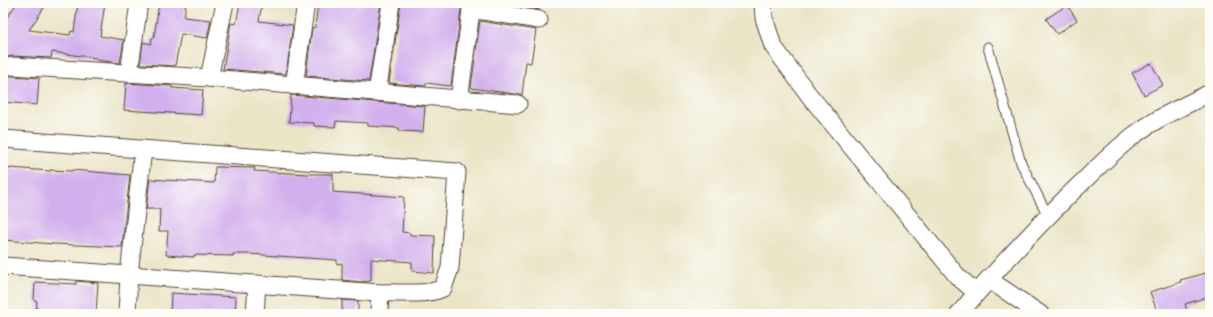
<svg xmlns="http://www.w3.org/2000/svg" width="1213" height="317" viewBox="0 0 1213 317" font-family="'Libre Caslon Text',serif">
<rect width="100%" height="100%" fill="#fdfcf7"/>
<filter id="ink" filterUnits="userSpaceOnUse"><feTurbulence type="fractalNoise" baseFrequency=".025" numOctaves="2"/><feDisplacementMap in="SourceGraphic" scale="8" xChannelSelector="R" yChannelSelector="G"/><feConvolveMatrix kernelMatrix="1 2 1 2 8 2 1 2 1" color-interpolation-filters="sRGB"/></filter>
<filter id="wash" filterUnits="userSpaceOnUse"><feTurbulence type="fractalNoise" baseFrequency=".012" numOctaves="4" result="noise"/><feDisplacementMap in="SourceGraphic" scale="16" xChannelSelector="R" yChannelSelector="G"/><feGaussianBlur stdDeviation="0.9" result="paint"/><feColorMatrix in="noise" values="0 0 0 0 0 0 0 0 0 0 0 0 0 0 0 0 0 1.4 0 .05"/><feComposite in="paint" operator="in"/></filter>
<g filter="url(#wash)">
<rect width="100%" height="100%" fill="#ebe5c8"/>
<g id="blocks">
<!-- building -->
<g fill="#d2b0ed">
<polygon points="17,3 47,3 29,30 70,35 71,31 74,32 78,3 105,3 100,36 124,40 120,63 96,60 96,58 52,52 51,58 12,56 7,57 3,62 3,23"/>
<polygon points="159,3 186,3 184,17 211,20 207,38 181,34 175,66 140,64 143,42 151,44 152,38 154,38"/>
<polygon points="240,3 262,3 259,21 293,25 286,74 223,69 231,23 236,24"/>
<polygon points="318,3 353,7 354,3 381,3 369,81 306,76 312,28 315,27"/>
<polygon points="401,3 462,3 451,85 450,86 426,83 426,86 389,83"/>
<polygon points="497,3 540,3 539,10"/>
<polygon points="1067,5 1077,20 1057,34 1046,19"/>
<polygon points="480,21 536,30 531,63 526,62 522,95 471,88"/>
<polygon points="1151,63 1163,85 1144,95 1132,73"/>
<polygon points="3,70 6,74 11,76 39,78 37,105 3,102"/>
<polygon points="126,83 172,86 172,88 203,90 201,115 124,110"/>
<polygon points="291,95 425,106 423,132 399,131 399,128 368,126 368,123 336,121 335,127 314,126 314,123 289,122"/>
<polygon points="215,167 255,168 254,171 308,174 333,174 333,192 404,197 402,232 410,233 410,235 435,236 434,273 412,271 412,262 371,259 371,281 360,282 342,280 342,263 337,264 337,260 249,254 233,254 233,256 194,255 194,257 166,255 168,231 159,231 160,209 146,209 150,179 214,183"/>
<polygon points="10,168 50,171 50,170 72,171 72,170 130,175 122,247 54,244 3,240 3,169 10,169"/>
<polygon points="1210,272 1210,296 1185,304 1188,314 1158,314 1150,292 1181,282 1180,280"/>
<polygon points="76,281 98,283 96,314 36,314 37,301 34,301 35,282 76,284"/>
<polygon points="171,293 236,297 235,314 192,313 192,314 170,314"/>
<polygon points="342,300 358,301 358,314 342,314"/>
</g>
</g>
</g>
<g filter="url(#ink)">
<use href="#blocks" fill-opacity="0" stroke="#554638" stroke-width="1"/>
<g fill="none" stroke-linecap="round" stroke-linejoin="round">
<defs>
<polyline id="lane" points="988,47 1021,163 1048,216"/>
<g id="street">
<polyline points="763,3 764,18 773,46 809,95 958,277 977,293"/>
<polyline points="471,9 539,20"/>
<polyline points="12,66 209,78 518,104"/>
<polyline points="129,73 139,3"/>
<polyline points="209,78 225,3"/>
<polyline points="294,86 306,3"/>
<polyline points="377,93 391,3"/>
<polyline points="459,100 472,3"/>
<path d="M3,139L457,172L450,268L443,288C427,296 399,292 380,293L3,266"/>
<polyline points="988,279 1040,314"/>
<polyline points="127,314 129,275 143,149"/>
<polyline points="255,314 257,284"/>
<polyline points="379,314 380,293"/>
<path d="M959,314C994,272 1032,232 1071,193C1091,174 1111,153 1133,136C1156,118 1184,106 1210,93"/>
</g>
</defs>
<!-- lane casing -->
<use href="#lane" stroke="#554638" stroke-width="11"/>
<!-- street casing -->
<use href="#street" stroke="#554638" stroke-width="19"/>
<!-- lane -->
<use href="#lane" stroke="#fff" stroke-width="9"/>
<!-- street -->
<use href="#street" stroke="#fff" stroke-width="17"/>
</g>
</g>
<!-- margin -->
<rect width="1213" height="317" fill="none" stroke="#fdfcf7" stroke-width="16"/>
</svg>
